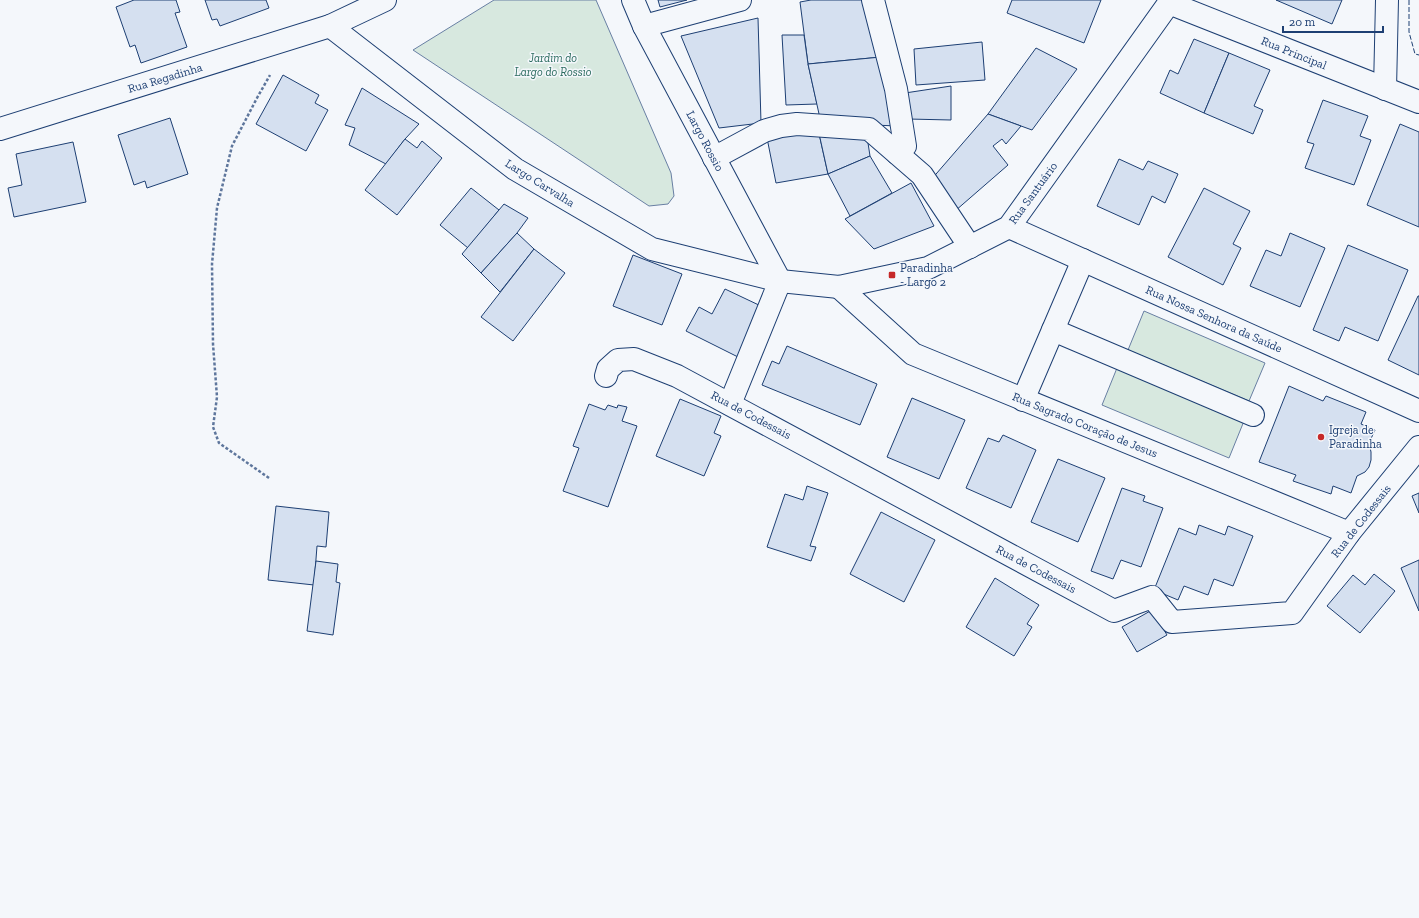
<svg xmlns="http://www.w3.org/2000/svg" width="1419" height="918" viewBox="0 0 1419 918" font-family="'Zilla Slab',serif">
<rect width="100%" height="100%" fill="#f4f7fb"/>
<!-- green -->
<g fill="#d7e8df" stroke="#687fa3">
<polygon points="494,0 596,0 671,173 674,196 668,204 649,206 413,50"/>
<polygon points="1144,311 1265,363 1249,401 1128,350"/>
<polygon points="1117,368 1244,421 1229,458 1102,405"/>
</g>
<!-- building -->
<g fill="#d5e0f0" stroke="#1d3f73">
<polygon points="134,0 176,0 180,12 175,13 187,47 141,63 135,45 130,47 116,7"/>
<polygon points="205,0 266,0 269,8 220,26 217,19 212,20"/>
<polygon points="658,0 687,0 660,7"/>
<polygon points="811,0 862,0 881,57 808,64 800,2"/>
<polygon points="1012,0 1101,0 1084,43 1007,13"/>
<polygon points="1276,0 1342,0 1332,24"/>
<polygon points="758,18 761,123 719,128 681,36"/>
<polygon points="782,35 804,35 808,64 817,104 786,105"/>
<polygon points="1194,39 1229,53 1204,113 1160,93 1170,70 1178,74"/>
<polygon points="982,42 985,80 916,85 914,49"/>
<polygon points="1036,48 1077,69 1032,130 988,114"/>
<polygon points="1229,53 1270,70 1254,106 1263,110 1253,134 1204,113"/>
<polygon points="881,57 898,126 821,123 808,64"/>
<polygon points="283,75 319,95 315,103 328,110 306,151 256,124"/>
<polygon points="951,86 951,120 908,119 905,93"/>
<polygon points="362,88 419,124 405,139 386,164 349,145 355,128 345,125"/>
<polygon points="1323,100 1368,116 1360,136 1371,140 1354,185 1305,168 1314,144 1307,142"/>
<polygon points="988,114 1021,126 1006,144 1002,139 993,146 1008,165 955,211 930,181"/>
<polygon points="170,118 188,174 147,188 145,181 134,185 118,135"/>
<polygon points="1400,124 1419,132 1419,227 1367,205"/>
<polygon points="818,129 828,174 776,183 767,138"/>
<polygon points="818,129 866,130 870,156 828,174"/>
<polygon points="405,139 417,148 422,141 442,158 397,215 365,190"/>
<polygon points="73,142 86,202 14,217 8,188 22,185 16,154"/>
<polygon points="870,156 892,193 850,216 828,174"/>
<polygon points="1119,159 1143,170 1148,161 1178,174 1165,203 1152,196 1139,225 1097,206"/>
<polygon points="911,183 934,226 874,249 845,219"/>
<polygon points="471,188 499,210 468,248 440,225"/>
<polygon points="1204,188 1250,211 1233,244 1241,248 1223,285 1168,257"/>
<polygon points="504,204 528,218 517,233 481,273 462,254"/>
<polygon points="517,233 534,249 500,292 481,273"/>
<polygon points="1290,233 1325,248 1300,307 1250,286 1266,250 1281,256"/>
<polygon points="1348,245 1408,270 1378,341 1345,327 1339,341 1313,330"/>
<polygon points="534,249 565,273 513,341 481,317"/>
<polygon points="633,255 682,274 662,325 613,306"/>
<polygon points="725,289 763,307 738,357 686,331 699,307 712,314"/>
<polygon points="1418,296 1419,296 1419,375 1388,360"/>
<polygon points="787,346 877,384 860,425 762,385 772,361 779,364"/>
<polygon points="1289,386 1323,401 1326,396 1366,412 1361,424 1375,430 1369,443 1371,452 1371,460 1369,467 1365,472 1357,476 1351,493 1333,486 1331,494 1293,481 1296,475 1259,462"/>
<polygon points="912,398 965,420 939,479 887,457"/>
<polygon points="680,399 721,416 714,433 721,436 704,476 656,456"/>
<polygon points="589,404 605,410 608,405 617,408 618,405 627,407 622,421 637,426 608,507 563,491 579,448 573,446"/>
<polygon points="1003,435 1036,450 1011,508 966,488 988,438 999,442"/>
<polygon points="1058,459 1105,478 1078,542 1031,522"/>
<polygon points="807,486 828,493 810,546 816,547 811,561 767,547 785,494 803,500"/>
<polygon points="1122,488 1145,496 1143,501 1163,508 1141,567 1121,560 1113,579 1091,571"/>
<polygon points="1419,493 1419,513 1412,496"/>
<polygon points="276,506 329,512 326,547 317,546 314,585 268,580"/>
<polygon points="881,512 935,540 904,602 850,574"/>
<polygon points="1199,525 1225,535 1228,526 1253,536 1233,586 1214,579 1208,595 1184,586 1178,600 1154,590 1179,528 1196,535"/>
<polygon points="1419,560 1419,611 1401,568"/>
<polygon points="316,561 338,564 336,582 340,583 333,635 307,631"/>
<polygon points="1374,574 1395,591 1360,633 1327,606 1353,575 1365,585"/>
<polygon points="995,578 1039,605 1027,624 1032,627 1014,656 966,627"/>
<polygon points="1152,610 1167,635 1137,652 1122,627"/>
</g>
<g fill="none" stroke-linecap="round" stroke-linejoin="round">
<defs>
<g id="street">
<polyline points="633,0 644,26 780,281 730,404"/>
<polyline points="873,0 896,89 905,146 897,153"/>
<polyline points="644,26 740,0"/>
<polyline points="1385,89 1387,0"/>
<polyline points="0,129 330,26"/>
<polyline points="714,158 764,131 781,126 797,124 869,129 922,175 970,247"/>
<polyline points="1009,227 1419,411"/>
<polyline points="839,287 913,354 1349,533"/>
<polyline points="1053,330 1253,415"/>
<polyline points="606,376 608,369 618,360 634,359 677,376 1114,611 1152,597 1172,622 1292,613 1349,533 1419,447"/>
<polyline points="1023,400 1083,260"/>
</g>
<polyline id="secondary" points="385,0 330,26 515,169 652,249 780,281 839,287 928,268 1009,227 1169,3 1419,102"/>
</defs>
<!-- street casing -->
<use href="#street" stroke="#1d3f73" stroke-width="24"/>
<!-- secondary casing -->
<use href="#secondary" stroke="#1d3f73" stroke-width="24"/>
<!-- path -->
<polyline stroke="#5e769c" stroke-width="2.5" stroke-dasharray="3 2" stroke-linecap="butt" points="269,478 219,443 213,427 217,397 213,344 212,264 217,208 232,146 257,98 270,75"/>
<!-- street -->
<use href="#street" stroke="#f4f7fb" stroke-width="22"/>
<!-- secondary -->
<use href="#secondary" stroke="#f4f7fb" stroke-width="22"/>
<!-- fence -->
<polyline stroke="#1d3f73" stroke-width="1" stroke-dasharray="5 2" stroke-linecap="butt" points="1409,0 1409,32 1415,54 1419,55"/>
</g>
<!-- markers -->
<g fill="#c62828" stroke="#f4f7fb" stroke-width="1.5">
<rect x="888" y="271" width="8" height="8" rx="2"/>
<circle cx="1321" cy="437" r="4"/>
</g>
<g text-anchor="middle" stroke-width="3" stroke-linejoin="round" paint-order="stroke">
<!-- street labels -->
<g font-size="12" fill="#1d3f73" stroke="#f4f7fb">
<text transform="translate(1294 53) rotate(22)" y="4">Rua Principal</text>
<text transform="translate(165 78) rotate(-17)" y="4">Rua Regadinha</text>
<text transform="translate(705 141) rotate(62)" y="4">Largo Rossio</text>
<text transform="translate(540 183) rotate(32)" y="4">Largo Carvalha</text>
<text transform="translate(1033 193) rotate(-54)" y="4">Rua Santuário</text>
<text transform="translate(1214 319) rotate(24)" y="4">Rua Nossa Senhora da Saúde</text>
<text transform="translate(751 415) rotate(28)" y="4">Rua de Codessais</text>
<text transform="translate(1085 425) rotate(22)" y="4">Rua Sagrado Coração de Jesus</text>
<text transform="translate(1361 521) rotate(-52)" y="4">Rua de Codessais</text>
<text transform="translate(1036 569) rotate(28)" y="4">Rua de Codessais</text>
</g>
<!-- park labels -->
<g font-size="12" font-style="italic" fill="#2c6c60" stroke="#f4f7fb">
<text x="553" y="62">Jardim do<tspan x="553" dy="14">Largo do Rossio</tspan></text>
</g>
<!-- poi labels -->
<g font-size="12" fill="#1d3f73" stroke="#f4f7fb" text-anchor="start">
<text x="900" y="272">Paradinha<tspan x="900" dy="14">- Largo 2</tspan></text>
<text x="1329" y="434">Igreja de<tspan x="1329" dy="14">Paradinha</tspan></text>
</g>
</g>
<!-- scale -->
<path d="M1283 26v6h100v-6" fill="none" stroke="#1d3f73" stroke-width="2"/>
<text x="1289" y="26" font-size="12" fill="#1d3f73" stroke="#f4f7fb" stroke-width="3" paint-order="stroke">20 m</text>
</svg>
